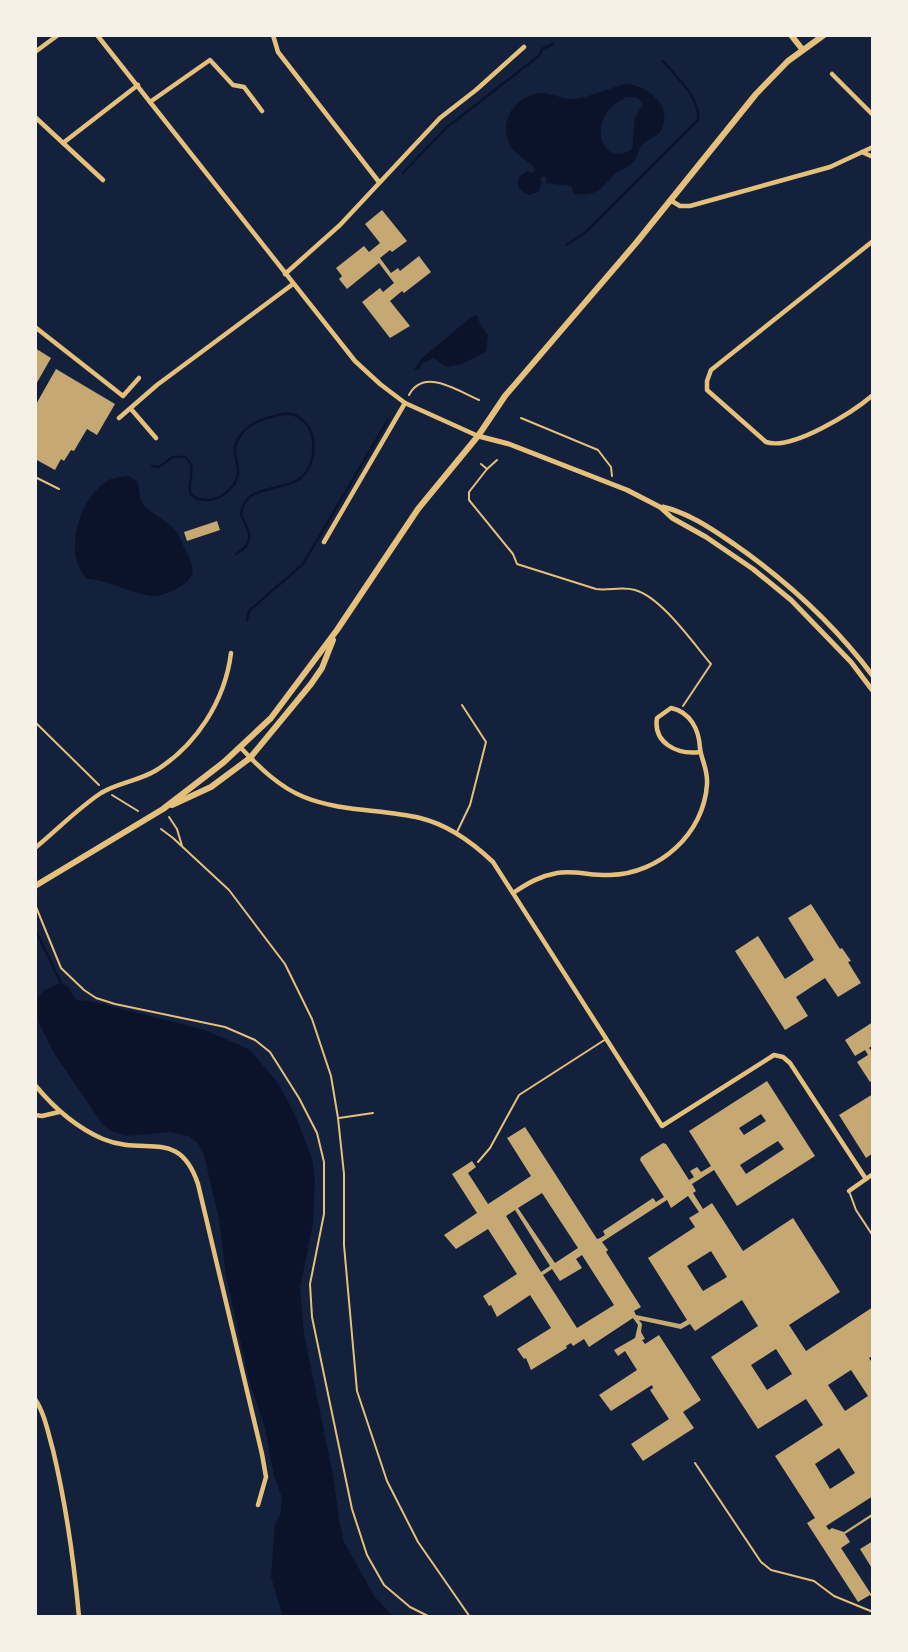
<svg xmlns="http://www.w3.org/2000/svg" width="908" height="1652" viewBox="0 0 908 1652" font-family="Ubuntu,sans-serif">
<rect width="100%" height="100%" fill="#14213d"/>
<!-- water -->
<g fill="#0b132b" fill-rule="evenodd">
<path d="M626,84C646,85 671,104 663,126C660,137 651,137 644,143C638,148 638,157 633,162C627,169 617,171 611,178C599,192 594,196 574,194L571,186L545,183L547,179L544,176L540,178L542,183L538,192L530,195C520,193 516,186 519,177L527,171L533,173L535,169C528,159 514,156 509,143C498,120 517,94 542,93C553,93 562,100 574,99C591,97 608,88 626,84ZM627,97L638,98L643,105L635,117L632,149C601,171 583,115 627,97Z"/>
<polygon points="477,315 481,326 488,335 486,352 462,364 447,367 433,358 422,364 419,370 414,369 421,359 471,317"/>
<path d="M128,476L138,481C139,487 139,496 142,502C146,511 168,521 175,530C179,535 182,543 185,549C195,568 198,577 177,589C171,592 163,595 156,596C137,597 111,580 87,579C62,554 79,498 107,481C113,477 121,477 128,476Z"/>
<path d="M60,983C72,986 70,992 76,1000L90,1001L202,1029L249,1049L279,1084L296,1117L312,1158L315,1180L313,1223L300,1289L304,1334L333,1475L339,1519L344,1542L352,1556L374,1596L394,1617H283L271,1577L275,1523L280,1515L282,1498L274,1476L265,1428L249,1380L226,1275L219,1219L204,1155L197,1142L188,1136L171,1132L127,1136L113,1132L103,1125L54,1053L38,1021V997L43,991Z"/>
</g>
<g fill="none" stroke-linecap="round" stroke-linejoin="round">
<!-- stream -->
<g stroke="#0b132b" stroke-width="2.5">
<polyline points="403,173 446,128 540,55 542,49 553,44"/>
<path d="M566,245L586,232L698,120C701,98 676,77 663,61"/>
<path d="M152,466L159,467L173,457H185C204,471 172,499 207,500C220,500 236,488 238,474C239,466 234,457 235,448C239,429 257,420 274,416C283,413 292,412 300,418C317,429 316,456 307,471C291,496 244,479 241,515C250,532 256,543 236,554"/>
<polyline points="247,620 249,611 303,564 388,420"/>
<polyline points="35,929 61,983"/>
</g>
</g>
<!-- building -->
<g fill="#c6a872" fill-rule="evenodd">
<polygon points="382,210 407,241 392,252 390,250 380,258 391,273 398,268 400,271 419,256 431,272 404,293 402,291 390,301 410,326 390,338 362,302 380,288 383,292 394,283 379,263 347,289 339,279 342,276 336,268 364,246 369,252 380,243 365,224"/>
<polygon points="35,348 51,358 35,386"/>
<polygon points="56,369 115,404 97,435 87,429 74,451 71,450 64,461 61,459 55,470 35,459 35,406"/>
<polygon points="217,521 220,530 187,541 184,532"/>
<polygon points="811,904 840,949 842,948 851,961 848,962 861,983 838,997 825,978 796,997 808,1016 785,1030 735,951 758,936 785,979 814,960 788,918"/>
<polygon points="873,1022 873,1045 869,1048 873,1052 873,1080 870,1082 857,1062 868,1055 865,1050 855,1056 845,1040"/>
<path d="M767,1081L815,1156L737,1206L714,1170L692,1184L696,1191L693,1193L703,1209L712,1203L743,1251L793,1218L840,1292L789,1325L806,1351L873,1307V1356L869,1358L873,1364V1496L826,1526L829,1530L832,1528L844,1532L873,1513V1516L845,1534L850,1542L841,1548L871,1594L873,1592V1599L870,1595L858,1602L807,1523L815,1518L775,1456L823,1425L806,1399L758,1429L711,1357L758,1326L742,1300L695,1331L690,1324L681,1329L639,1320L642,1324L641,1332L645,1339L642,1340L645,1344L659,1335L701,1400L683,1412L694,1428L643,1461L631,1444L669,1419L650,1390L653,1388L652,1385L611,1411L599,1395L637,1370L625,1351L618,1356L614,1350L635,1338L638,1325L633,1318L589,1347L584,1339L573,1346L571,1343L566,1346L567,1348L531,1370L526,1358L524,1359L517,1349L551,1328L530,1295L497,1317L491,1305L489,1306L483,1296L517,1274L488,1229L456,1249L444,1235L477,1213L452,1174L472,1161L476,1167L468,1173L488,1204L531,1176L507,1138L525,1127L597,1239L600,1238L605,1235L603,1231L653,1198L656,1202L664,1197L640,1160L641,1157L663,1143L666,1144L689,1180L694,1177L690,1171L697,1167L701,1172L711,1166L689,1131ZM761,1114L766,1121L744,1135L739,1128ZM778,1141L784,1149L746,1174L740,1165ZM542,1193L578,1248L555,1263L518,1208ZM688,1196L699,1212L689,1218L695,1227L648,1258L687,1320L680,1324L636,1315L634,1311L641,1307L606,1252L608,1250L602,1242L667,1200L671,1208ZM515,1210L550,1266L541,1272L506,1216ZM711,1251L727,1277L703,1291L687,1266ZM582,1255L614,1305L577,1328L543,1275L552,1269L560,1281L582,1268L576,1259ZM776,1349L792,1374L767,1390L751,1365ZM851,1370L868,1396L845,1411L828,1385ZM839,1448L855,1473L830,1489L815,1464Z"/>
<polygon points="873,1094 873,1153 866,1158 839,1115"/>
<polygon points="873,1541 873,1570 860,1549"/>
</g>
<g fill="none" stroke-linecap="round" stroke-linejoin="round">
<!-- path -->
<g stroke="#e5c07b" stroke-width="2">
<path d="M409,395C424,367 458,391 479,400"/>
<polyline points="521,418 598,450 611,467 612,476"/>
<polyline points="481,464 487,469 497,460"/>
<path d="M487,469L469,492V500L513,554L517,564L596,589C609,591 621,586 635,590C661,597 693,643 711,664L683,706"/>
<polyline points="35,722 99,785"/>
<polyline points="112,795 138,811"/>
<polyline points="169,817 177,829 182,846"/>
<polyline points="161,829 173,838 229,890 285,964 312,1019 331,1076 338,1118 344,1174 344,1245 357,1391 387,1481 418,1542 470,1617"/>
<polyline points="36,907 61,968 84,990 96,998 115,1004 225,1027 255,1040 270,1052 299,1098 317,1133 324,1162 324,1214 310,1284 312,1317 352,1509 367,1555 384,1585 410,1607 430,1617"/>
<polyline points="339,1118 373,1113"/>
</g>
<!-- service -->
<g stroke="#e5c07b" stroke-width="2">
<polyline points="35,477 59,489"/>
<polyline points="457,832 470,805 486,742 462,705"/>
<polyline points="478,1162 490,1148 519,1095 606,1039"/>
<polyline points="849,1191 856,1210 873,1236"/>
<polyline points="695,1463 761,1562 771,1570 814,1581 834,1596 873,1612"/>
</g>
<!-- minor -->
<g stroke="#e5c07b" stroke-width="4.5">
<polyline points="97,35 355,361 380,384 405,403 478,436"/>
<polyline points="273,35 278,52 379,182"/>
<polyline points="35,52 58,35"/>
<polyline points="832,74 873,115"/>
<polyline points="150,102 210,60 233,85 244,87 262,111"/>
<polyline points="35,117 103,180"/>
<polyline points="63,143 138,85"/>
<polyline points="862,152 873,157"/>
<polyline points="670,200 680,206 690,206 830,167 873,147"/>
<path d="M873,241L711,370L707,381V390L715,397L766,442C792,451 853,412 873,395"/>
<polyline points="285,274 340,225 440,118 476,90 524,47"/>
<polyline points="35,327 123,396 139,378"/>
<polyline points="131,409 156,438"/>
<polyline points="119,418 157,385 293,284"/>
<polyline points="324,542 405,403"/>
<path d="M241,748C259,767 279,787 304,797C341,812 382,809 420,818C449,825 472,842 493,862L662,1126L774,1055L783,1057L790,1063L866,1179"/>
<path d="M35,848C57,830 77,809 101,793C117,783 138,781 155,771C196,746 225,701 231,653"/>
<path d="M513,893C528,883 540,876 557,873C574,870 593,876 610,875C659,874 704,834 707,784C708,769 701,759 700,748C699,729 690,712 671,708L657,718C653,743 677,755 700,752"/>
<path d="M35,1085C54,1108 75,1127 103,1139C146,1157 179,1127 198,1184L262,1454L266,1477L258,1505"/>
<polyline points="35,1115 42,1116 59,1112"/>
<polyline points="849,1191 873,1174"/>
<path d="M35,1399C45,1414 48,1433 53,1450C66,1505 74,1561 79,1617"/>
</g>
<!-- tertiary -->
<g stroke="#e5c07b" stroke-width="5">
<polyline points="478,436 509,444 627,490 660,507 672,518 706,537 753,569 791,600 851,662 873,691"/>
<path d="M663,507C689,513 712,529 734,544C787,581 834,624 873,676"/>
</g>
<!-- secondary -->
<g stroke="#e5c07b" stroke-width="6">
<polyline points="791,35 802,49"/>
<polyline points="172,805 211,787 250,758 311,684 322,668 333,640"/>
<polyline points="35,886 163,809 224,762 271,718 337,630 418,509 478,436 505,396 636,243 756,94 788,61 824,35"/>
</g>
</g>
<!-- border -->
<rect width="908" height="1652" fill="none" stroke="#f6f1e7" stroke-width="74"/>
</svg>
